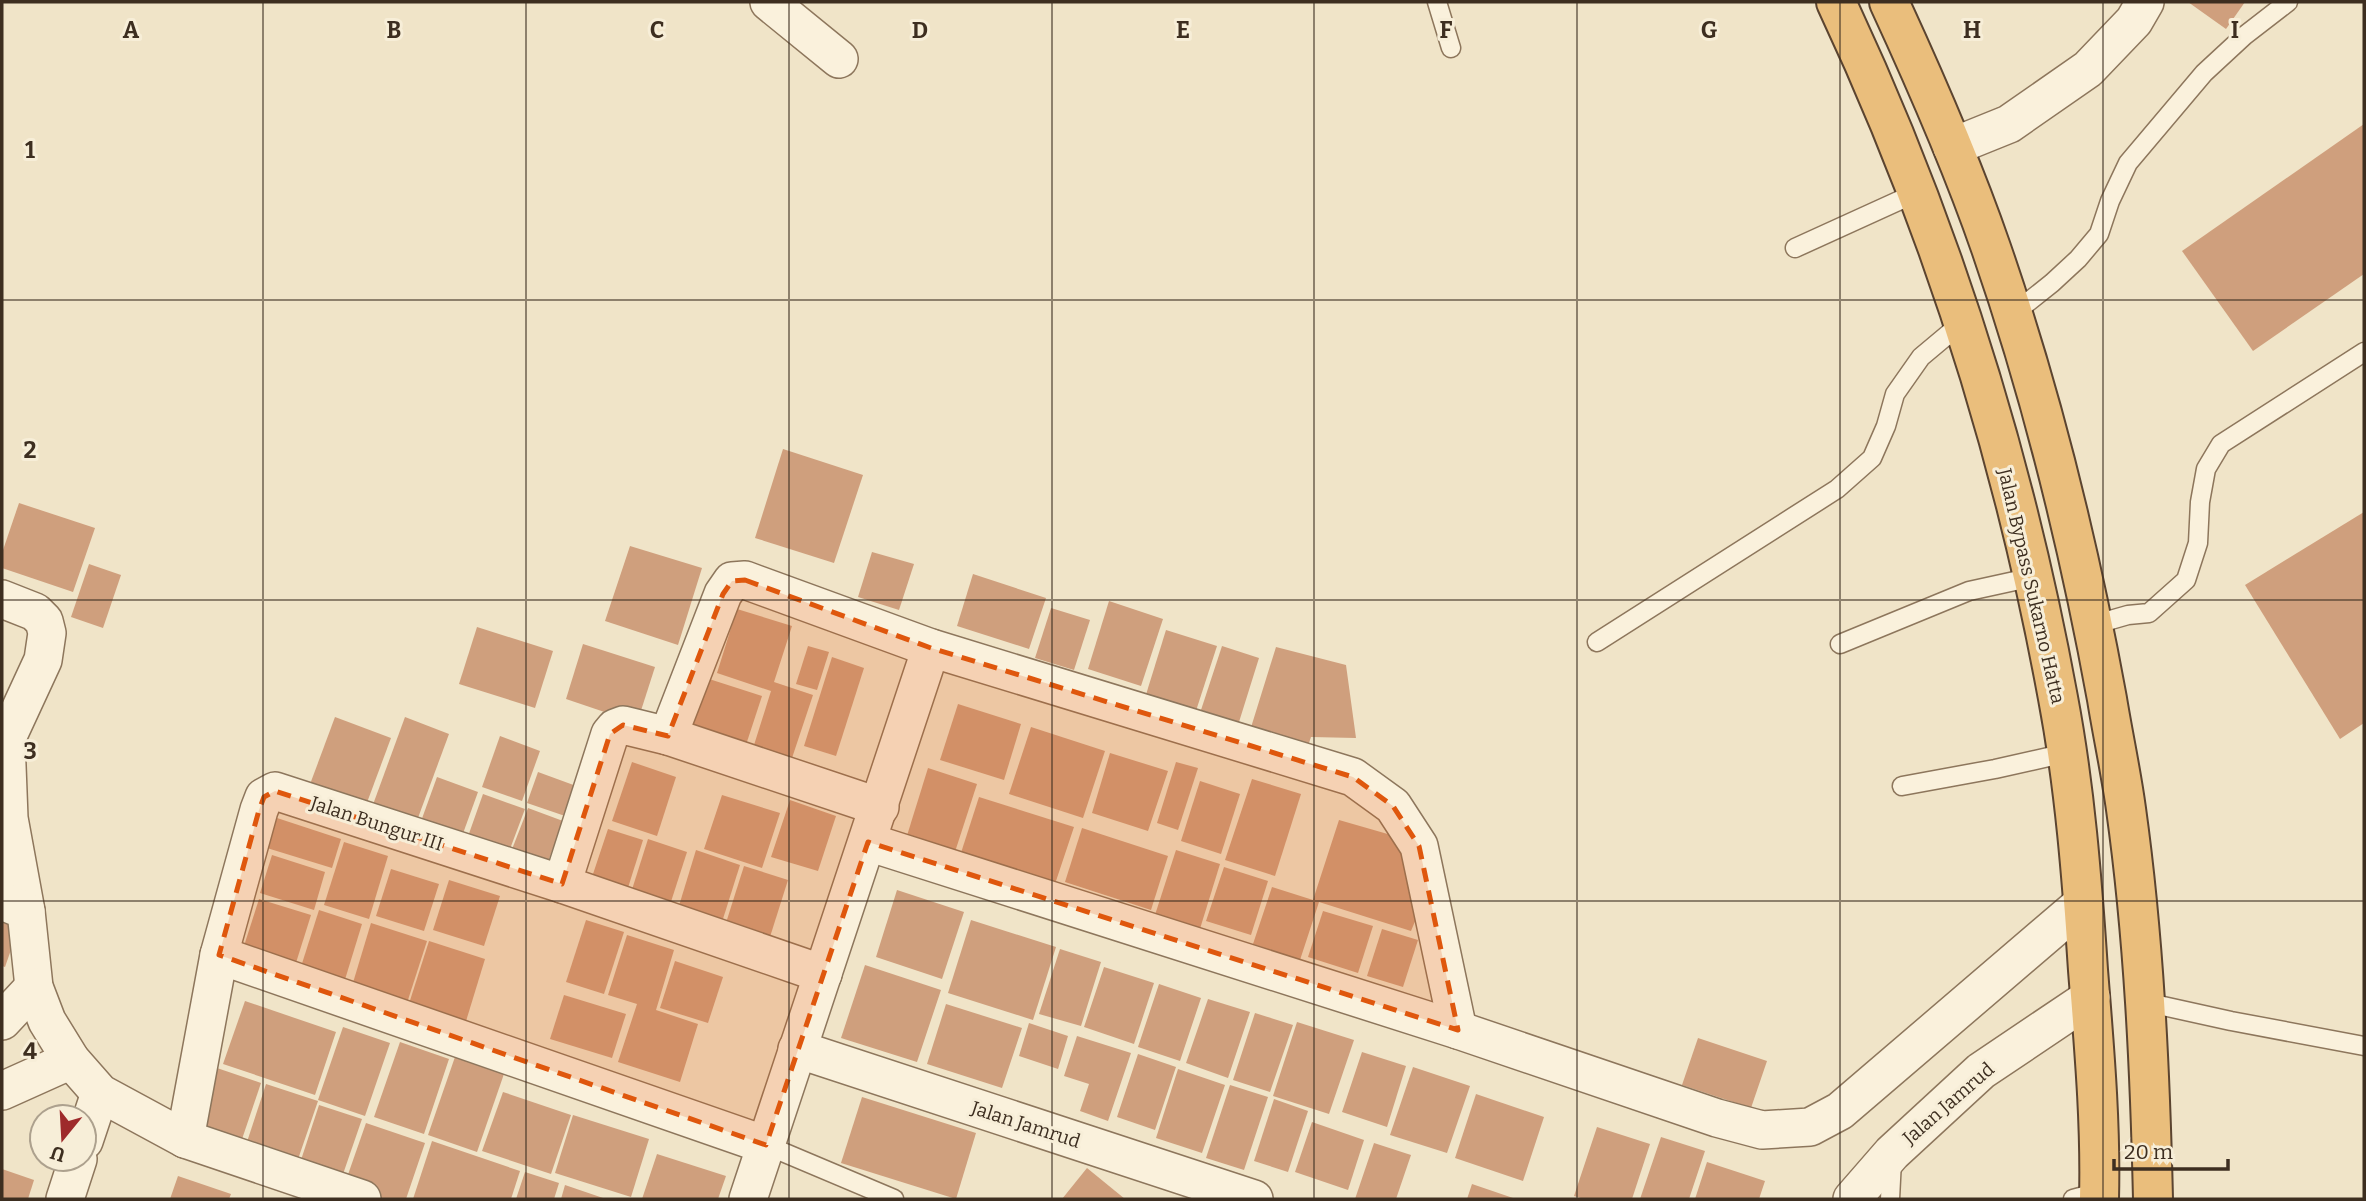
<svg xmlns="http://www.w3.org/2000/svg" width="2366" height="1201" viewBox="0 0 2366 1201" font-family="Bitter,serif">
<rect width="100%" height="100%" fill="#f0e4c8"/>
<!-- building -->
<g fill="#cf9f7d">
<polygon points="2188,2 2245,2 2226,29"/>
<polygon points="2364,124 2364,274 2253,351 2182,251"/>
<polygon points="783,449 863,475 834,563 755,538"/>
<polygon points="19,503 95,528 73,592 2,568 2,553"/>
<polygon points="2364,512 2364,723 2340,739 2245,585"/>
<polygon points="630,546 702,568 678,645 605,621"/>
<polygon points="872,552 914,564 899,610 858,597"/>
<polygon points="89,564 121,575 103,628 71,617"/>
<polygon points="973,574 1046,598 1029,649 957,626"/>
<polygon points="1109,601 1163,619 1141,686 1088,669"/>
<polygon points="1051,608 1090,620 1074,670 1035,658"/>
<polygon points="737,609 792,626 774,682 813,695 787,773 749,761 771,691 717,673"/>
<polygon points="477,627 553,651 535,708 459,684"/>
<polygon points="1166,630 1217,646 1194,717 1144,701"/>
<polygon points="583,644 655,667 637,723 566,699"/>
<polygon points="808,646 829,652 817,690 796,684"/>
<polygon points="1222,646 1259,658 1239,722 1201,710"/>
<polygon points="1276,647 1346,665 1356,738 1311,737 1305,755 1248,737"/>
<polygon points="832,657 864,668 836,756 804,746"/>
<polygon points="706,678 762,696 742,757 686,739"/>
<polygon points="958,704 1021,724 1004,780 940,760"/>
<polygon points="335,717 391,738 365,808 309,787"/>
<polygon points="405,717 449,734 415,826 371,810"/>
<polygon points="1031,727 1105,751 1083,818 1009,794"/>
<polygon points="500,736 540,751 522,801 482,787"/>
<polygon points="1110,753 1168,771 1148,831 1092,813"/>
<polygon points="632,762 676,777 657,836 612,821"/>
<polygon points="1176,762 1198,768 1178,830 1157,823"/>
<polygon points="928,768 977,784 953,858 905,842"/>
<polygon points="538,772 579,787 568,817 527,803"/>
<polygon points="437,777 478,792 461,839 420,824"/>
<polygon points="1252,779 1301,794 1275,876 1225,860"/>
<polygon points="1200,781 1240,794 1221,854 1181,841"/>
<polygon points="483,794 525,809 507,857 466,842"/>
<polygon points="722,795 780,813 762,868 704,849"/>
<polygon points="979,797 1074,827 1053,890 959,859"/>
<polygon points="790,800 836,816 818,871 771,857"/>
<polygon points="528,808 563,821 545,870 509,857"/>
<polygon points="277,818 341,839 332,868 267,848"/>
<polygon points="1339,820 1405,839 1423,902 1411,931 1319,902 1300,960 1253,944 1272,887 1313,900"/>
<polygon points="1082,828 1168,856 1151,910 1065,882"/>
<polygon points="608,829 643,840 627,891 591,880"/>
<polygon points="648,839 687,852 668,911 629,899"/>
<polygon points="344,842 388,856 369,919 324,905"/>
<polygon points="696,850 740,865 722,922 678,909"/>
<polygon points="1176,850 1220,864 1199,932 1154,918"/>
<polygon points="272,855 325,872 314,910 260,893"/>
<polygon points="744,866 788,880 769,940 725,926"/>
<polygon points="1224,867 1268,881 1251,935 1206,921"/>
<polygon points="391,869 439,884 424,931 376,916"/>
<polygon points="449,880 500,896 484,946 433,930"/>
<polygon points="897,890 964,912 942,979 876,957"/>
<polygon points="259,899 311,915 295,966 243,949"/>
<polygon points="319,910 362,924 343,986 299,973"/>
<polygon points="1323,911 1373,926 1358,973 1308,957"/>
<polygon points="2,918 20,924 5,967 2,966"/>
<polygon points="586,920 624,932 604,994 566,982"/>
<polygon points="971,920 1056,947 1033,1020 948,993"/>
<polygon points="371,923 427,941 407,1003 352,986"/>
<polygon points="1382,929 1418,940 1403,987 1367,976"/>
<polygon points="627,935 674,950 656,1010 698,1024 680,1082 618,1062 637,1004 608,995"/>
<polygon points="429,941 485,959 463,1031 406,1013"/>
<polygon points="1060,949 1101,962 1081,1026 1039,1014"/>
<polygon points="675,961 723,977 708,1023 660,1008"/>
<polygon points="865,965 941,990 917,1062 841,1038"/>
<polygon points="1104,967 1154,983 1134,1044 1084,1027"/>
<polygon points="1159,984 1201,998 1180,1061 1138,1047"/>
<polygon points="564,995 626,1014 612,1058 550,1039"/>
<polygon points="1208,999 1250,1012 1228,1078 1186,1063"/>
<polygon points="245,1001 336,1032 315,1095 223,1064"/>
<polygon points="946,1004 1022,1028 1002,1088 927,1064"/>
<polygon points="1255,1013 1293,1025 1270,1092 1233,1080"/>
<polygon points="1297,1022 1354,1040 1329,1114 1273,1096"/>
<polygon points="1029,1023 1068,1036 1058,1069 1019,1056"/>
<polygon points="343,1027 390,1043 365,1116 318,1100"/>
<polygon points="1077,1036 1131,1053 1108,1121 1080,1111 1089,1084 1064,1076"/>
<polygon points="1698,1038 1767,1061 1751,1108 1682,1085"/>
<polygon points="400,1042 449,1059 424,1134 374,1117"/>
<polygon points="1362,1052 1406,1066 1387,1127 1342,1112"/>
<polygon points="456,1054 505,1071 477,1152 428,1135"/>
<polygon points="1138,1054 1176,1067 1155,1130 1117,1117"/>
<polygon points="214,1067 261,1083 239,1148 193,1132"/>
<polygon points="1413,1067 1470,1086 1447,1153 1390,1135"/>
<polygon points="1178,1069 1225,1085 1202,1153 1156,1138"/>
<polygon points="266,1084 318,1101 295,1168 244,1151"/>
<polygon points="1230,1085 1268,1097 1244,1170 1206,1158"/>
<polygon points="503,1092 571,1115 551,1174 482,1151"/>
<polygon points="1476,1094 1544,1117 1523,1181 1455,1158"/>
<polygon points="862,1097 976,1133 956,1199 841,1163"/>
<polygon points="1274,1099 1308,1111 1288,1172 1254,1161"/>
<polygon points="319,1105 362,1119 342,1177 300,1163"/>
<polygon points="573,1115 649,1139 631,1197 555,1173"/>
<polygon points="1312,1122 1364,1140 1348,1190 1295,1172"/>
<polygon points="366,1123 425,1143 406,1199 384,1199 344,1186"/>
<polygon points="1597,1127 1650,1144 1632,1199 1584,1199 1574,1196"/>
<polygon points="1661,1137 1705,1151 1689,1199 1640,1199"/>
<polygon points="432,1141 520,1171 511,1199 413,1199"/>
<polygon points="1374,1143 1411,1155 1396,1199 1355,1199"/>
<polygon points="657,1154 726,1176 718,1199 642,1199"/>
<polygon points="1707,1162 1765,1181 1759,1199 1695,1199"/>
<polygon points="1087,1168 1125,1199 1062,1199"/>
<polygon points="2,1169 34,1180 28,1199 2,1199"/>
<polygon points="525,1172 559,1183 554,1199 516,1199"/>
<polygon points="178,1176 231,1194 229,1199 170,1199"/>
<polygon points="1472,1184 1516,1199 1467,1199"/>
<polygon points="565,1185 606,1199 561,1199"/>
</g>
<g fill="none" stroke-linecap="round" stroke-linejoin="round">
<defs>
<g id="service">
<polyline points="1437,2 1451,48"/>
<polyline points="1795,248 1918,192"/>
<polyline points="2013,314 2052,283 2078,259 2099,234 2110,201 2128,163 2204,73 2244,36 2288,2"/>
<polyline points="2093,625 2128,615 2149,613 2186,580 2198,543 2200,502 2206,469 2221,444 2364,352"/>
<polyline points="1597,642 1837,489 1872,458 1886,426 1895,394 1921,357 1964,321"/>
<polyline points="1840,644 1969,591 2033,577"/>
<polyline points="1902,786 1995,769 2066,753"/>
<polyline points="2145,1002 2231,1021 2364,1046"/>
<polyline points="766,1145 894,1199"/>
<polyline points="1890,1199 1892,1160"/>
<polyline points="2073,1199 2099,1192"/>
</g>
<g id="minor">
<polyline points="769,2 839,59"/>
<polyline points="1952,147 2009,124 2088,69 2134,21 2145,2"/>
<polyline points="2,599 35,612 44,621 47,633 43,660 6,740 9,818 26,911"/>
<polyline points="668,736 723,594 732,581 745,580 931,648 1353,777 1393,806 1419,846 1458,1030"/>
<polyline points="868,842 1458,1030 1717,1118 1762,1130 1810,1127 1840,1111 2083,903"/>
<polyline points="562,884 610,734 615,728 623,725 668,736 880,807"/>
<polyline points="2,901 26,911 34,987 47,1021 71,1060 100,1093 185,1139 362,1199"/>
<polyline points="219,955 766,1145"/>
<polyline points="2,1021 34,987"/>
<polyline points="797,1049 1254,1199"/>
<polyline points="2,1091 71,1060"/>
<polyline points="185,1139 219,955 259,810 264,797 275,791 562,884 823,974"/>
<polyline points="84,1141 100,1093"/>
<polyline points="65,1199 78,1159"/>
<polyline points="748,1199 931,648"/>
<polyline points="1852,1199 1892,1153 1981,1071 2091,997"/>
</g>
<g id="trunk">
<path d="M1836,2C1940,223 2014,458 2058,698C2075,788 2082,879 2088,970C2094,1046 2101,1123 2099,1199"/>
<path d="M1889,2C1926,82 1962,164 1991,248C2042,395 2079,546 2107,699C2113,736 2121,772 2126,809C2144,938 2150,1069 2153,1199"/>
</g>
</defs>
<!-- service casing -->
<use href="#service" stroke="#8d765c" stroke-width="21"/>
<!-- minor casing -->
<use href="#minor" stroke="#8d765c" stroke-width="40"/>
<!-- trunk casing -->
<use href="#trunk" stroke="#5b4430" stroke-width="42"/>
<!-- service -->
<use href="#service" stroke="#faf1dc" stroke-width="18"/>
<!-- minor -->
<use href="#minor" stroke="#faf1dc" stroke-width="37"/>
<!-- trunk -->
<use href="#trunk" stroke="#eabe7c" stroke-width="38"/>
</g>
<!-- marked area -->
<path fill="#df570d" fill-opacity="0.2" stroke="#df570d" stroke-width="5" stroke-dasharray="14 9" stroke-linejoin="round" d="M745,580L931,648L1353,777L1393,806L1419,846L1458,1030L868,842L766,1145L219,955L259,810L264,797L275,791L562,884L610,734L623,725L668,736L723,594L732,581Z"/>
<!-- grid -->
<path fill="none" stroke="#3d2e20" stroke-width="2" stroke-opacity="0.55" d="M263,2V1199M526,2V1199M789,2V1199M1052,2V1199M1314,2V1199M1577,2V1199M1840,2V1199M2103,2V1199M2,300H2364M2,600H2364M2,901H2364"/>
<g text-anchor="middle" stroke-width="6" stroke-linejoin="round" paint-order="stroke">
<!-- street labels -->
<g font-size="19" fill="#3d2e20" stroke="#f7eed8">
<text transform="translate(2032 586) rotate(77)" y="7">Jalan Bypass Sukarno Hatta</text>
<text transform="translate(377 823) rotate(18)" y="7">Jalan Bungur III</text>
<text transform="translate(1948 1103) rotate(-41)" y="7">Jalan Jamrud</text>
<text transform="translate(1026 1124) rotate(18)" y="7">Jalan Jamrud</text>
</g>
</g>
<g font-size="23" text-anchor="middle" font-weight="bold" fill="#3d2e20" stroke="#f7eed8" stroke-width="6" stroke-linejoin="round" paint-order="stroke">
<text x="131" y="38">A</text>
<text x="394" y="38">B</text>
<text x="657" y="38">C</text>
<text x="920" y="38">D</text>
<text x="1183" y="38">E</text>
<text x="1446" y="38">F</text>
<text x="1709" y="38">G</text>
<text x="1972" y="38">H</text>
<text x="2235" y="38">I</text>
<text x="30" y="158">1</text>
<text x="30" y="458">2</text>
<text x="30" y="759">3</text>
<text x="30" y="1059">4</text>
</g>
<!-- border -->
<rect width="2366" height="1201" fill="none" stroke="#3d2e20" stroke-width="7"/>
<!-- north arrow -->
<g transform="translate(63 1138) rotate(198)"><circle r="33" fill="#f7eed8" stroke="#ada18e" stroke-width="2"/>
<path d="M0-5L12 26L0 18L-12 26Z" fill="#9e2a2b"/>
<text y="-10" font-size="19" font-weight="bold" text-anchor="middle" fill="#3d2e20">U</text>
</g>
<!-- scale -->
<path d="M2114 1159v10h114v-10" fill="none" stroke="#3d2e20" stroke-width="3.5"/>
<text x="2124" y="1159" font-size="21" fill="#3d2e20" stroke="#f7eed8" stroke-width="5" paint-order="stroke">20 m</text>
</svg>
